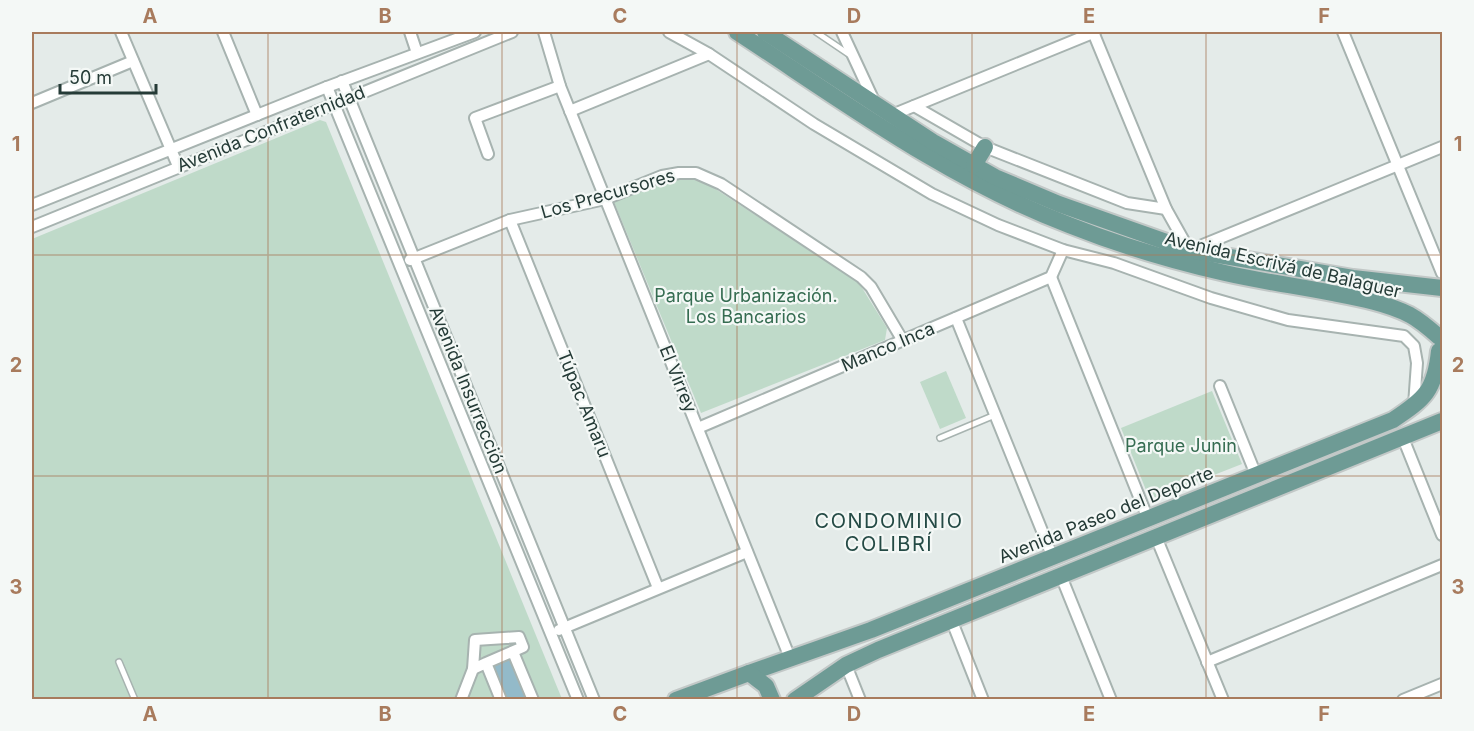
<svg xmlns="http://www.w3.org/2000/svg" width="1474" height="731" viewBox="0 0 1474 731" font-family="Inter,sans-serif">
<rect width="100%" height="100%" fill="#e4ebe9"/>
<!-- green -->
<g fill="#bfdac9">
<polygon points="320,120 326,122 562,699 32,699 32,239"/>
<polygon points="683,177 699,181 714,188 859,283 887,328 885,340 701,413 614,202 664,181"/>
<polygon points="946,371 966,418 940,429 920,382"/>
<polygon points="1212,391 1242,464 1150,500 1121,428"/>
</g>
<!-- water -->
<polygon fill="#93bac9" points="513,656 530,699 505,699 491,665"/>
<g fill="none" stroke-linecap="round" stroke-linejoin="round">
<defs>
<g id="lane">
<polyline points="816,32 850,55"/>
<polyline points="940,438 995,415"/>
<polyline points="119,662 135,700"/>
</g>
<g id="street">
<polyline points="121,32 178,166"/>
<polyline points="223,32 257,115"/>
<polyline points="410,32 417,53"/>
<polyline points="544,32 560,86 790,658"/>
<polyline points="669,32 709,54 814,124 932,194 998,225 1063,250 1114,263 1211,298 1288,320 1404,336 1414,346 1417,363 1414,405"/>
<polyline points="842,32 874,101"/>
<polyline points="1093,32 1166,209 1189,250"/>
<polyline points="1343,32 1442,273"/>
<polyline points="342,81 594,700"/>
<polyline points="327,87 578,700"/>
<polyline points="32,103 133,61"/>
<polyline points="914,106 985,147 1127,203 1166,209"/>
<polyline points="570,111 709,54"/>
<polyline points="892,115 1095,32"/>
<polyline points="488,154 475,118 560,86"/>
<polyline points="32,205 327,87 475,32"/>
<polyline points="510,220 658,588"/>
<polyline points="32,227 512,32"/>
<polyline points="1193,249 1442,147"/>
<polyline points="410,260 510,220 605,199 662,176 679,173 696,173 721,184 861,277 871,287 903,341"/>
<polyline points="1051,277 1148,519"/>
<polyline points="956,318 1053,558"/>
<polyline points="1220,386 1256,475"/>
<polyline points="698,428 1051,277 1063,250"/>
<polyline points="1403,438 1442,535"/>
<polyline points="1156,537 1223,700"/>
<polyline points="1061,576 1111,700"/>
<polyline points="951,619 983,700"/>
<polyline points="559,630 747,552"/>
<polyline points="513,652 533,700"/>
<polyline points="1207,662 1442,565"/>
<polyline points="486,663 473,669 475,640 519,637 523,647 486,663 501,700"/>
<polyline points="846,665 860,700"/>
<polyline points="461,700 473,669"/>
<polyline points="1403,700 1442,684"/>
</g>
<g id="primary">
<path d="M737,32C844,102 948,179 1069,225C1119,245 1172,261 1225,273C1260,281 1296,286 1332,293C1358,298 1386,303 1410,315C1421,321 1430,329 1439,337"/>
<polyline points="765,32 933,142 995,177 1059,204 1189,250 1353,278 1442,288"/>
<polyline points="974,165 985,147"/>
<path d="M749,673L871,630L1393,420C1425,399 1435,390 1439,351"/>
<polyline points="676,700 749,673 766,686 772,700"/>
<polyline points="795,700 846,665 878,650 1442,421"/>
</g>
</defs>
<!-- lane casing -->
<use href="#lane" stroke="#a7b3b0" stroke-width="8"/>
<!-- street casing -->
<use href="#street" stroke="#a7b3b0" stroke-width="14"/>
<!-- primary casing -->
<use href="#primary" stroke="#c2c8c7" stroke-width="20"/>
<!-- lane -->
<use href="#lane" stroke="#fff" stroke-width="5"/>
<!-- street -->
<use href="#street" stroke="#fff" stroke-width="10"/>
<!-- primary -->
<use href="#primary" stroke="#6e9b95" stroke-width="16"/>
</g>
<!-- grid -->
<path fill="none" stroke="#a87b5d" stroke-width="1.5" stroke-opacity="0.55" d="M268,32V700M502,32V700M737,32V700M972,32V700M1206,32V700M32,255H1442M32,476H1442"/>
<g text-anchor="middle" stroke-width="4.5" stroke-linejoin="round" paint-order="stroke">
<!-- street labels -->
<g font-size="18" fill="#253b37" stroke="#f4f8f6">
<text transform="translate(271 129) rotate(-22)" y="6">Avenida Confraternidad</text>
<text transform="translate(608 194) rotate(-16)" y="6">Los Precursores</text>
<text transform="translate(1283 265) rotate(13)" y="6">Avenida Escrivá de Balaguer</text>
<text transform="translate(888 347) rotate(-23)" y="6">Manco Inca</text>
<text transform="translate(678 379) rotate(68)" y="6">El Virrey</text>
<text transform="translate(468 390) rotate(68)" y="6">Avenida Insurrección</text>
<text transform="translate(584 404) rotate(68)" y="6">Túpac Amaru</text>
<text transform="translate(1106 515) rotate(-22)" y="6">Avenida Paseo del Deporte</text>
</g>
<!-- park labels -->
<g font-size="18" fill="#356c51" stroke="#f4f8f6">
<text x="746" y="302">Parque Urbanización.<tspan x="746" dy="21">Los Bancarios</tspan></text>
<text x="1181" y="452">Parque Junin</text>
</g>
<!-- neighbourhood labels -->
<g font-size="20" letter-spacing="1.5" fill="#244a45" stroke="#f4f8f6">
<text x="889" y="528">CONDOMINIO<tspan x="889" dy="23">COLIBRÍ</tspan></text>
</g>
</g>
<!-- border -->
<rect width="1474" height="731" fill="none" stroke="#f4f8f6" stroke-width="66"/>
<!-- scale -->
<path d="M60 84v9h96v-9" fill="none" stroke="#253b37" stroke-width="3"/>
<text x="69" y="84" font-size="18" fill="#253b37" stroke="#f4f8f6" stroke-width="4.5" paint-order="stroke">50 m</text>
<rect x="33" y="33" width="1408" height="665" fill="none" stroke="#a87b5d" stroke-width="2"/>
<g font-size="20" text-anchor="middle" font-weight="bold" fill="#a87b5d">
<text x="150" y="23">A</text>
<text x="385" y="23">B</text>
<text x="620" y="23">C</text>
<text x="854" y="23">D</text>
<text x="1089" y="23">E</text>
<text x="1324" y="23">F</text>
<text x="16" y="151">1</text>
<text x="1458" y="151">1</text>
<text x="16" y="372">2</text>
<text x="1458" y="372">2</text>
<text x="16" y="594">3</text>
<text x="1458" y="594">3</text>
<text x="150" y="721">A</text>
<text x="385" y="721">B</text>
<text x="620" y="721">C</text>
<text x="854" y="721">D</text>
<text x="1089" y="721">E</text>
<text x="1324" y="721">F</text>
</g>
</svg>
